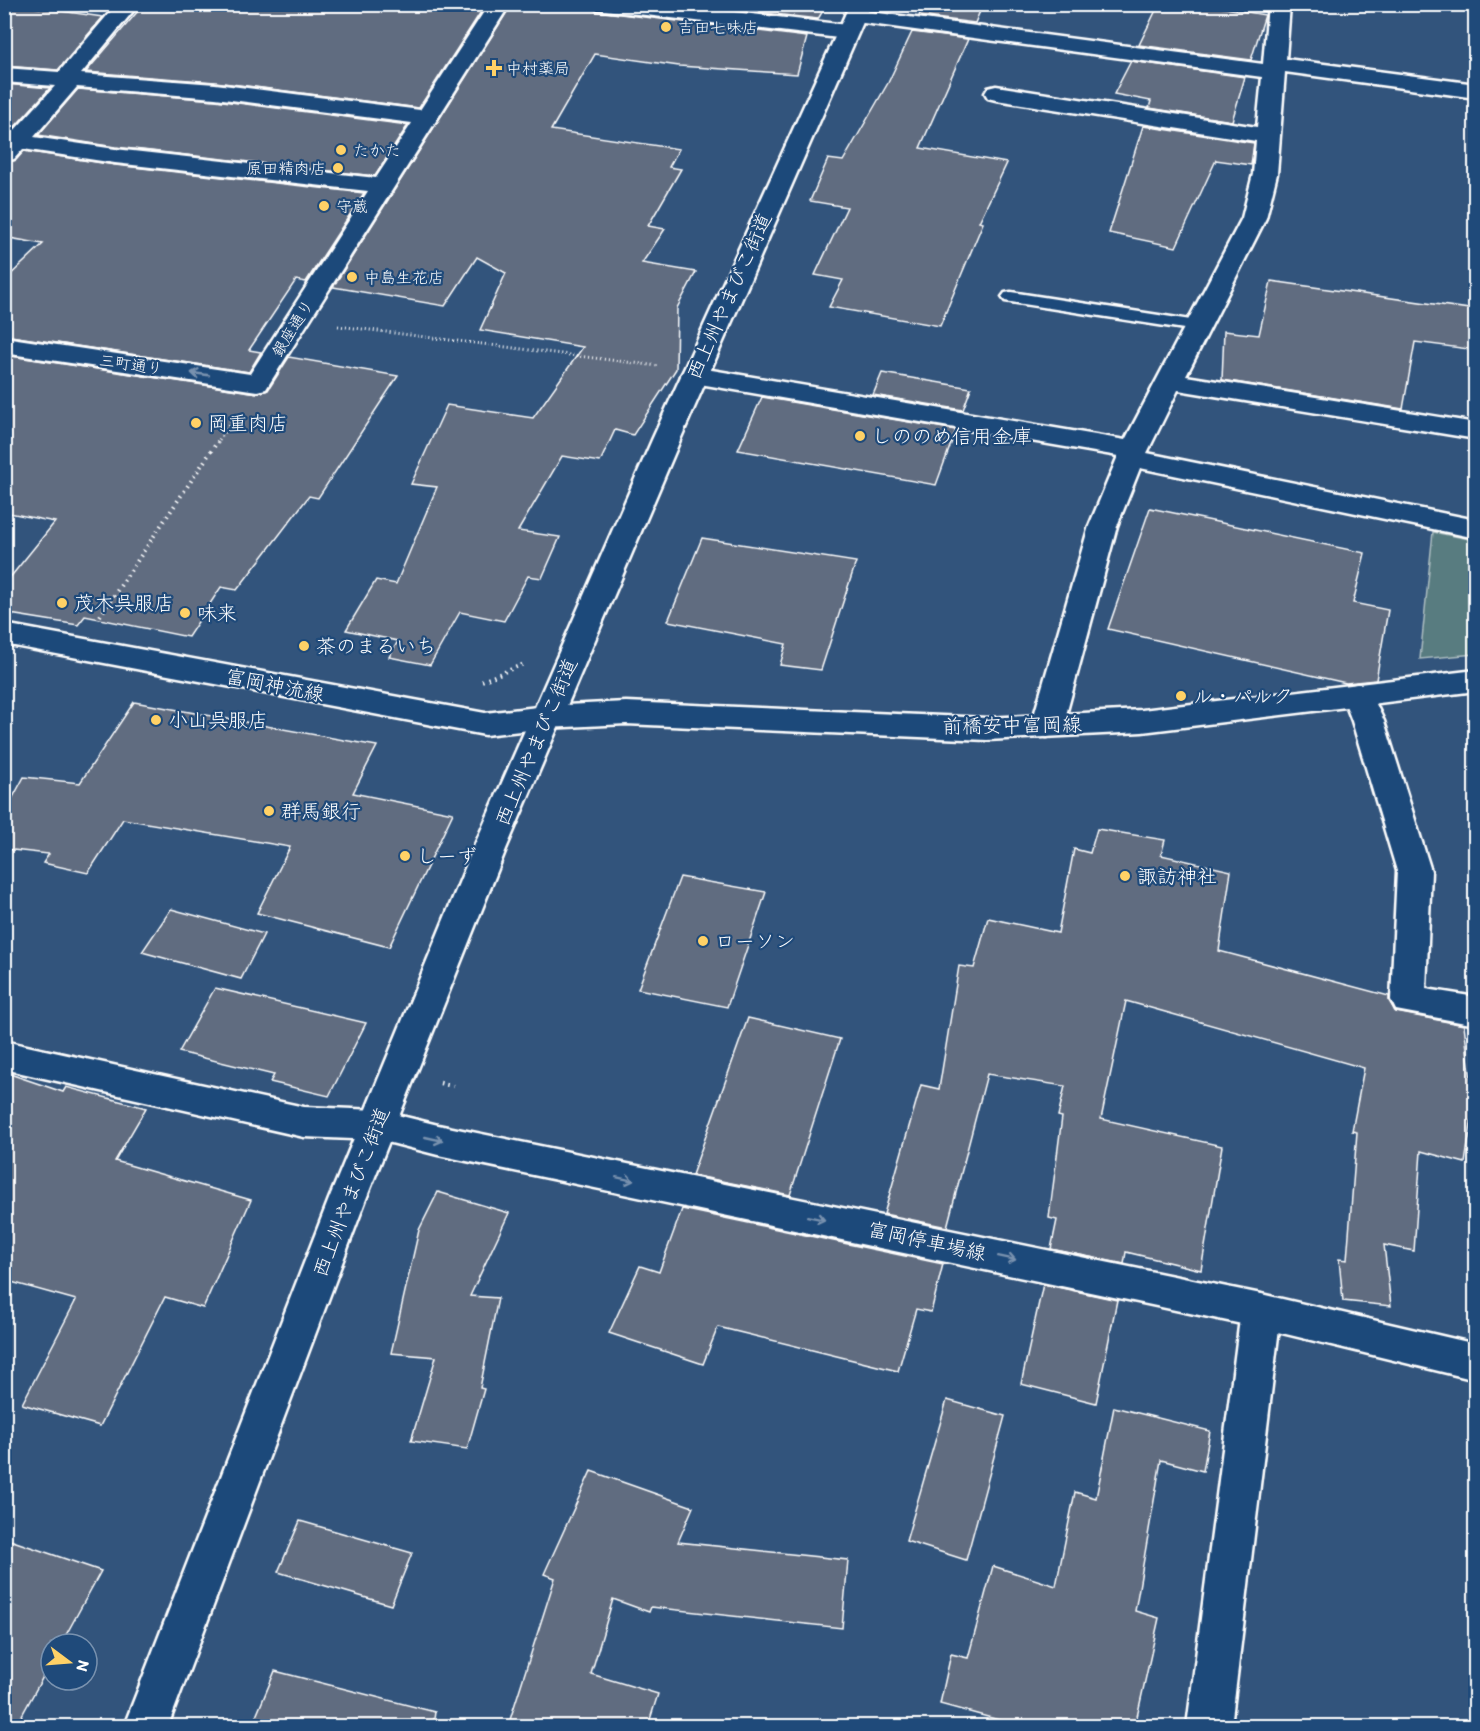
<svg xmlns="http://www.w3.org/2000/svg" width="1480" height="1731" viewBox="0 0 1480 1731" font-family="Itim,'Klee One',sans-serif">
<rect width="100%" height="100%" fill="#32547c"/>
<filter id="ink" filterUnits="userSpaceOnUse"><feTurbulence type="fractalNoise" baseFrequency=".0167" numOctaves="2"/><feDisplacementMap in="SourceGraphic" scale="12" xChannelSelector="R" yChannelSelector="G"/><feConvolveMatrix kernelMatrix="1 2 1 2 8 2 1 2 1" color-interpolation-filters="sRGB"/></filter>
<g filter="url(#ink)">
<!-- green -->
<polygon fill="#597b80" stroke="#acbdc0" stroke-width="1.5" points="1433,532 1475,540 1475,654 1420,659"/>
<!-- building -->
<g fill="#606c80" stroke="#fff" stroke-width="1.5">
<polygon points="4,4 12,4 103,17 58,70 4,66"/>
<polygon points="144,4 486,4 419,108 215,82 86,72"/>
<polygon points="512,4 592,4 596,11 807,37 797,74 679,66 595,54 551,130 679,149 669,167 681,169 648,226 665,229 642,263 696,272 677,308 676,369 633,435 615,430 600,462 562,456 518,531 560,537 542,578 528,576 504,621 460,612 430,665 389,657 398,641 346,630 376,580 396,584 437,487 411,484 447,405 533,418 583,347 480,330 506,273 477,257 445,306 333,287"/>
<polygon points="688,4 827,4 818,19"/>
<polygon points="925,4 933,4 980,11 975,23 919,16"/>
<polygon points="1159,4 1203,4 1265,15 1251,60 1139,45"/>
<polygon points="912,32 968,39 920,148 1007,163 979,222 983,223 940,326 829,307 843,280 815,275 847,207 810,201 828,159 843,161 888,83"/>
<polygon points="1131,61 1245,77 1232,121 1149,108 1151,101 1114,94"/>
<polygon points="4,84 50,88 11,131 4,130"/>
<polygon points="78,89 215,100 408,125 375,176 115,147 38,135"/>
<polygon points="1143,126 1254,143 1251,165 1216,160 1176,247 1109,233"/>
<polygon points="24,151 115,165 364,193 306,282 296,280 249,350 261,352 249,372 4,335 4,281 43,244 4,237 4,163 16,160"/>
<polygon points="1271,281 1476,310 1476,350 1415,342 1403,409 1222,380 1224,331 1259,335"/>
<polygon points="4,355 257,393 268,390 289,357 398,376 318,498 309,496 237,590 221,587 188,637 85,616 78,625 4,613 4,585 55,522 4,512"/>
<polygon points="882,373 971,388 963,410 873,395"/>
<polygon points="762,397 956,430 936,485 738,450"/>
<polygon points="1150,508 1365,553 1353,603 1388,610 1376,680 1346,683 1108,629"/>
<polygon points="702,538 856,562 821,670 780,665 786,644 668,621"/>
<polygon points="134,702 377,746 353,793 453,813 389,947 257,913 290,847 123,819 88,873 43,863 49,854 4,849 4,814 24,777 80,783"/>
<polygon points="1097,829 1165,840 1161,855 1231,871 1219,951 1389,996 1389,1001 1396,1012 1464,1025 1474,1105 1465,1163 1421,1151 1414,1251 1384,1245 1391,1306 1343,1301 1339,1259 1347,1260 1357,1132 1352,1131 1364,1068 1126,1001 1101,1119 1222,1146 1201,1270 1126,1252 1124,1264 1051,1249 1057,1220 1049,1218 1062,1117 1058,1116 1065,1086 987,1074 947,1227 884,1214 921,1085 939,1089 959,966 974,968 988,918 1058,933 1074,849 1090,853"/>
<polygon points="680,877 766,892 727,1007 638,989"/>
<polygon points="171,909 264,934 241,979 142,952"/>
<polygon points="215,988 366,1023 329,1096 270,1082 274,1075 179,1052"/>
<polygon points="748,1018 840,1039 790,1195 692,1175"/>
<polygon points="4,1072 63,1092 66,1087 146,1108 115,1161 251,1200 203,1308 165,1297 100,1426 22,1404 76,1300 4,1280"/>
<polygon points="438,1192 509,1213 470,1296 498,1298 480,1388 484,1389 467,1449 411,1441 436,1357 391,1353 419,1230"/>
<polygon points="682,1209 943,1264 931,1312 916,1309 898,1371 718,1327 703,1364 609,1333 640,1266 659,1272"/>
<polygon points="1043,1284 1117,1300 1096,1403 1021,1384"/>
<polygon points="947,1400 1005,1416 966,1560 906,1541"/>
<polygon points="1114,1407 1210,1431 1203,1471 1161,1460 1135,1611 1159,1618 1135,1726 1021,1726 940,1704 951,1654 968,1658 993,1566 1056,1586 1075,1492 1096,1498"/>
<polygon points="591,1471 693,1507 678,1542 848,1560 842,1628 651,1607 649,1612 613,1599 591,1674 658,1694 648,1726 508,1726 555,1578 544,1574"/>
<polygon points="300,1521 412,1553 391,1605 278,1572"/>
<polygon points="4,1538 101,1571 61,1644 51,1644 51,1662 16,1726 4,1726"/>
<polygon points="275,1671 435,1712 433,1726 252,1726"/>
</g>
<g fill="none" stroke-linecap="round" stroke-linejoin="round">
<defs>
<polygon id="lane" points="1011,292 1197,321 1203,322 1206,326 1203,330 1197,331 1005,301 1002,297 1005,293"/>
<g id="street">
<path d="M117,4H139L81,74L215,84L420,110L489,4H510L266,389L257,391L4,353V337L250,374L368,191L115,163L23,149L14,159L4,161V132L12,133L55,86L4,82V68L59,72ZM77,87L215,98L412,123L376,178L115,149L34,137Z"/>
<polygon points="594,4 664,4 847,25 855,27 858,32 855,37 847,39 604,10 596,9"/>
<polygon points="1268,4 1290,4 1286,59 1476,84 1476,98 1285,72 1277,174 1266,218 1186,376 1476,423 1476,439 1178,390 1147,453 1476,520 1476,538 1140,468 1117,526 1063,726 1058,734 1047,737 1036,734 1031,726 1089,526 1118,456 694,383 685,381 681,375 685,369 694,367 1125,440 1242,218 1253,174 1256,141 996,100 988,98 985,93 988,88 996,86 1257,127 1262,77 856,22 848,21 845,16 848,11 856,10 1263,64"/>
<polygon points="1357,684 1368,687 1384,721 1431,871 1426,989 1476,997 1476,1025 1396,1010 1391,1000 1397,871 1352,721 1342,695 1346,687"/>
<polygon points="4,1041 304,1107 377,1110 390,1114 395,1125 390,1136 377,1140 304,1137 4,1069"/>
<polygon points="1261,1294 1275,1299 1281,1311 1231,1726 1187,1726 1241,1311 1247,1299"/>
</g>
<polygon id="secondary" points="377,1110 438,1125 1261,1294 1476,1344 1476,1380 1261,1328 438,1155 364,1136 359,1125 364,1114"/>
<polygon id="primary" points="4,624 485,713 546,706 626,702 987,718 1142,710 1476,670 1476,691 1142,732 987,740 626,724 546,728 485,735 4,644"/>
<polygon id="highway" points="850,4 871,4 680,440 506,849 366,1199 168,1726 124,1726 329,1199 473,849 652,440"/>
</defs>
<!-- lane casing -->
<use href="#lane" stroke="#fff" stroke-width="5"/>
<!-- street casing -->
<use href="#street" stroke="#fff" stroke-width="5"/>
<!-- secondary casing -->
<use href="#secondary" stroke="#fff" stroke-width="5"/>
<!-- primary casing -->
<use href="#primary" stroke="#fff" stroke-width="5"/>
<!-- highway casing -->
<use href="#highway" stroke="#fff" stroke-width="5"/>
<!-- path-far2 -->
<g stroke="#fff" stroke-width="3" stroke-dasharray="1 3" stroke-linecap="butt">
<polyline points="338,326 658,366"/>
<polyline points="217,443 235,416"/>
</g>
<!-- path-far1 -->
<g stroke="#fff" stroke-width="4" stroke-dasharray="1.5 4.5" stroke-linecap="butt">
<polyline points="100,616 218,441"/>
<polyline points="482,681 524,664"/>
</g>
<!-- path -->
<polyline stroke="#fff" stroke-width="4.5" stroke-dasharray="1.5 5" stroke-linecap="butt" points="440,1083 453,1086"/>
<!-- lane -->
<use href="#lane" fill="#1f4a7a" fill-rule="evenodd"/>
<!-- street -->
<use href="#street" fill="#1f4a7a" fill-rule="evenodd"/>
<!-- secondary -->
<use href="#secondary" fill="#1f4a7a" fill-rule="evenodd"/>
<!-- primary -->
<use href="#primary" fill="#1f4a7a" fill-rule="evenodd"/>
<!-- highway -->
<use href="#highway" fill="#1f4a7a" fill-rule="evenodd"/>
</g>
<!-- one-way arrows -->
<defs><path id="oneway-shaft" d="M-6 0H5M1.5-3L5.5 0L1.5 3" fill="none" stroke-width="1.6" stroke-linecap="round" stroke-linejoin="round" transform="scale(1.5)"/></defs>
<g stroke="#7992af">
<use href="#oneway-shaft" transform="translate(200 374) rotate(-172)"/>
<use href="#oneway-shaft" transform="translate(434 1139) rotate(13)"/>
<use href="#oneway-shaft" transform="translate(625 1179) rotate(12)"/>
<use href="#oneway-shaft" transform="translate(816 1218) rotate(12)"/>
<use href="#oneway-shaft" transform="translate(1007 1258) rotate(12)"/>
</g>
</g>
<!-- markers -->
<g fill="#ffd166" stroke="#1f4a7a" stroke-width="2">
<circle cx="666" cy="27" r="6"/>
<path d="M491 59h6v6h6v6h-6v6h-6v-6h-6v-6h6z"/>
<circle cx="341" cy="150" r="6"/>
<circle cx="338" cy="168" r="6"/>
<circle cx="324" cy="206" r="6"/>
<circle cx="352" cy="277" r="6"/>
<circle cx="196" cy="423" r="6"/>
<circle cx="860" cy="436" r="6"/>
<circle cx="62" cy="603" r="6"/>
<circle cx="185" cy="613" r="6"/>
<circle cx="304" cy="646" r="6"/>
<circle cx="1181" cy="696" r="6"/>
<circle cx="156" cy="720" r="6"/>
<circle cx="269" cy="811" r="6"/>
<circle cx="405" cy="856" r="6"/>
<circle cx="1125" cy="876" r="6"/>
<circle cx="703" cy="941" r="6"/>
</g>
<g text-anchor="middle" stroke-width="4.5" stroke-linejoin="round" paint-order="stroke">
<!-- far-poi labels -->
<g font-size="16" fill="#fff" stroke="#1f4a7a" text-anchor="start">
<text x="678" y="33">吉田七味店</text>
<text x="506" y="74">中村薬局</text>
<text x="353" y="156">たかた</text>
<text x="326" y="174" text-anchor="end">原田精肉店</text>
<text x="336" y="212">守蔵</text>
<text x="364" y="283">中島生花店</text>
</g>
<!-- far-street labels -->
<g font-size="16" fill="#fff" stroke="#1f4a7a">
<text transform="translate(292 328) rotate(-58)" y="6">銀座通り</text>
<text transform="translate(131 364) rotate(8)" y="6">三町通り</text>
</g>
<!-- street labels -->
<g font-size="20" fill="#fff" stroke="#1f4a7a">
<text transform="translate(729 296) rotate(-66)" y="7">西上州やまびこ街道</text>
<text transform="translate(275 685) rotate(11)" y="7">富岡神流線</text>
<text transform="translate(1012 725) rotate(-1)" y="7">前橋安中富岡線</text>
<text transform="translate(536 742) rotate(-67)" y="7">西上州やまびこ街道</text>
<text transform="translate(351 1192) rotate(-69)" y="7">西上州やまびこ街道</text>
<text transform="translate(927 1241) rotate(12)" y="7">富岡停車場線</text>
</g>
<!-- poi labels -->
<g font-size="20" fill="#fff" stroke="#1f4a7a" text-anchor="start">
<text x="208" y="430">岡重肉店</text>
<text x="872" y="443">しののめ信用金庫</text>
<text x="74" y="610">茂木呉服店</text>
<text x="197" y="620">味来</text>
<text x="316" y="653">茶のまるいち</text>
<text x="1193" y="703">ル・パルク</text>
<text x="168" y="727">小山呉服店</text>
<text x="281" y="818">群馬銀行</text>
<text x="417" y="863">しーず</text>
<text x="1137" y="883">諏訪神社</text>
<text x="715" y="948">ローソン</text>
</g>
</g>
<!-- margin -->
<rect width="1480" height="1731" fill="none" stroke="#1f4a7a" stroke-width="24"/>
<rect x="12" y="12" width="1456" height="1707" fill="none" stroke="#fff" stroke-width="2" filter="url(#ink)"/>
<!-- north arrow -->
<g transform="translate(69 1662) rotate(106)"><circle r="28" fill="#1f4a7a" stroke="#7992af" stroke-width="1.5"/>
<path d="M0-4.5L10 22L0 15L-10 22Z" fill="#ffd166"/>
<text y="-9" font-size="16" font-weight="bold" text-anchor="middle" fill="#ffffff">N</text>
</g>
</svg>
